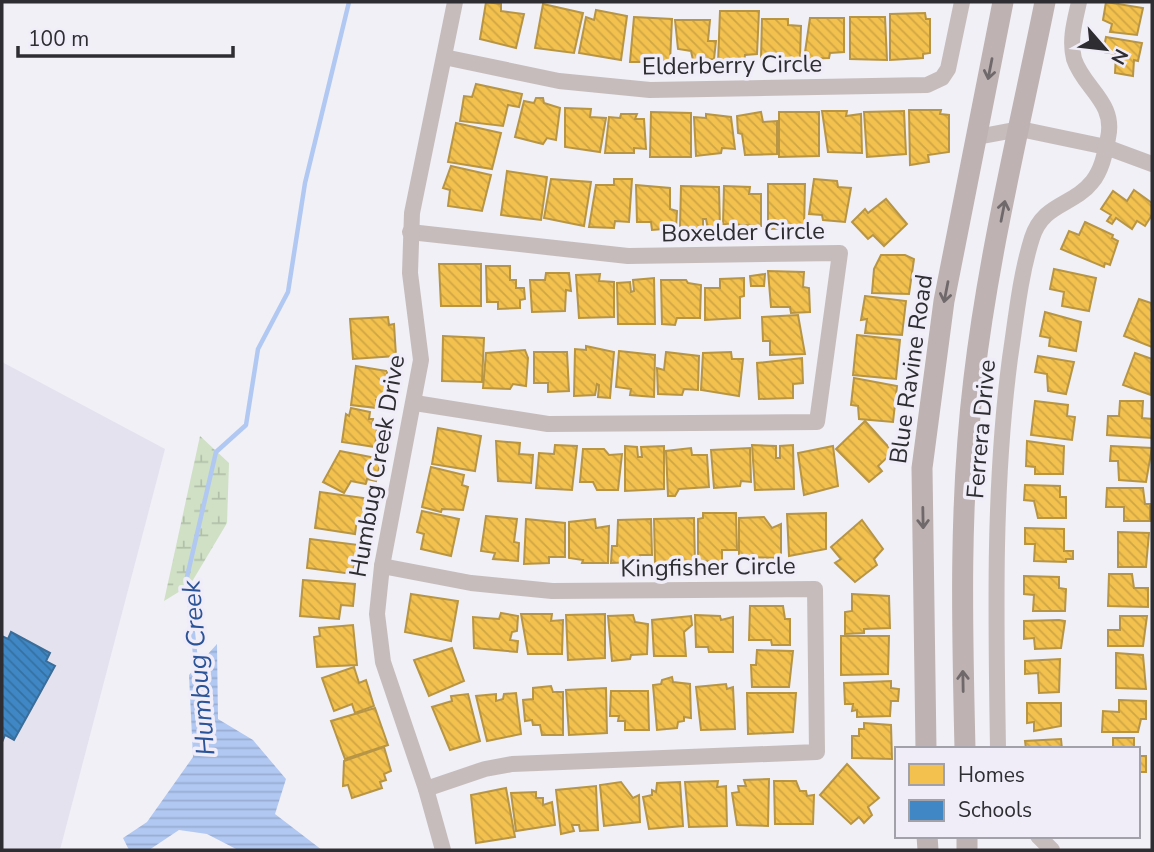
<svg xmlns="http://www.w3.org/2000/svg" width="1154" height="852" viewBox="0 0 1154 852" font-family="'Nunito Sans',sans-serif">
<defs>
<pattern id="wetland-marsh" width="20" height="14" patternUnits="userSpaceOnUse" patternTransform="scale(1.75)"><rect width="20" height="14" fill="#cfe0c5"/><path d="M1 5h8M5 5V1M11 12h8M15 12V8" fill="none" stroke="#b2c0aa"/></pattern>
<pattern id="water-rules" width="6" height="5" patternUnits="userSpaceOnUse" patternTransform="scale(1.75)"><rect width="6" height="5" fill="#b1c8f2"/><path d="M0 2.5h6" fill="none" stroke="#99acd0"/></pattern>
<pattern id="homes-back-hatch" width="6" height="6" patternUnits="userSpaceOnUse" patternTransform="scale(1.75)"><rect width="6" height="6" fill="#f2c14e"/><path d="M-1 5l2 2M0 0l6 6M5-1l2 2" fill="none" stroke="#d0a645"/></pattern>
<pattern id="schools-back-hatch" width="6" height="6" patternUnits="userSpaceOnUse" patternTransform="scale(1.75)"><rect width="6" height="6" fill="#3f88c5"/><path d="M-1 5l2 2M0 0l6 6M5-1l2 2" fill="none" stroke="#3570a1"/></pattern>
</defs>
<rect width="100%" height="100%" fill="#f1f0f6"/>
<!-- built -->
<polygon fill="#e5e2ef" points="2,362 165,449 60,850 2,850"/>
<!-- wetland -->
<polygon fill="url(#wetland-marsh)" points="200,436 229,463 227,523 190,585 164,601"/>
<!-- water -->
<polygon fill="url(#water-rules)" points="217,644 218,719 253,740 286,779 275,814 322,850 238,850 207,834 179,830 149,850 129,850 123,838 147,822 193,757 189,675"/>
<!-- homes -->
<g fill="url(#homes-back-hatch)" stroke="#b79545" stroke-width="2">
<polygon points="486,2 501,4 501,11 524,14 516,48 480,39"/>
<polygon points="1106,2 1143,8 1137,35 1110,32 1112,24 1103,20"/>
<polygon points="543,4 583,13 574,53 535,48"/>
<polygon points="596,10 627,16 621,60 579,53 586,17 594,20"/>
<polygon points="720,11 759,11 757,54 745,55 744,63 718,63"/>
<polygon points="925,13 926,19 930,19 930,53 923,54 923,58 890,60 890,14"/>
<polygon points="634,17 672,19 670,62 630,62"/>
<polygon points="850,17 885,17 887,60 850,59"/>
<polygon points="810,18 844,18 844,52 830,53 829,58 804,59"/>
<polygon points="762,19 788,19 788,25 801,26 800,58 761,59"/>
<polygon points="675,20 710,20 708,41 716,41 714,59 693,60 691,51 678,49"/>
<polygon points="1106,37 1142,43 1138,61 1134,60 1133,76 1115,73 1116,54 1103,52"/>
<polygon points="476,84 522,94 519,107 508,105 503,126 460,121 464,96 472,97"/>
<polygon points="536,98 543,98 544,103 560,108 556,140 547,138 543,144 515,137 524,101 534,103"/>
<polygon points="565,108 591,109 590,117 606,118 600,152 565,147"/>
<polygon points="909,110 941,110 940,114 949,115 949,152 928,155 929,162 910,165"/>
<polygon points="822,111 847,111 846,116 861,114 862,153 828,152"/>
<polygon points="904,111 906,154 867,157 864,112"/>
<polygon points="651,112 691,113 691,157 650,157"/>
<polygon points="761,112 763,122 777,121 777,154 745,155 742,134 738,133 737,116"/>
<polygon points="779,112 819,112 819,156 779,157"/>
<polygon points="621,114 637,114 635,119 644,119 646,149 634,148 634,153 605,153 609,117 620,118"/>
<polygon points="706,114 731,117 735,149 722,148 721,153 696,156 694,117 706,118"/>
<polygon points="456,123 501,133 492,169 448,162"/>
<polygon points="451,166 491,175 482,211 448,206 450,190 443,188"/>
<polygon points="507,171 547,177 541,220 501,215"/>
<polygon points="551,179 591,182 584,226 544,218"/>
<polygon points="614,179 632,179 629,222 615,221 614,228 589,227 596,185 614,185"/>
<polygon points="814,179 837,181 838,187 851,188 845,222 823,220 822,215 809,214"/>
<polygon points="768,184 805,184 804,228 768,229"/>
<polygon points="636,185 670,188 670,209 677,211 676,228 652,230 651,222 637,222"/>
<polygon points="681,186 719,187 720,229 708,229 706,219 703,219 703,228 680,229"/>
<polygon points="724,186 750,187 749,194 761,194 761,226 723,224"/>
<polygon points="1134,190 1152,203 1152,215 1145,226 1137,221 1132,229 1116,218 1112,224 1107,221 1111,215 1101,209 1113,191 1127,201"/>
<polygon points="886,199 907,224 884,246 873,235 868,239 852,222 865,209 868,213"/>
<polygon points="1085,222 1113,235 1112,238 1118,241 1110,265 1105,263 1104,267 1061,249 1069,231 1079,235"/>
<polygon points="881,255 905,255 914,259 909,294 872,293 874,269"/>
<polygon points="439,264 481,264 481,306 441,306"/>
<polygon points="486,266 510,266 510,280 516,280 516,288 524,288 525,299 520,300 520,308 498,309 498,302 487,302"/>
<polygon points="1054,269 1096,278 1089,311 1062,306 1064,292 1050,289"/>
<polygon points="768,271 804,272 803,287 809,288 810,312 791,313 790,307 771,307"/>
<polygon points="546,273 569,273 571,291 566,290 565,311 532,312 530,280 545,280"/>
<polygon points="600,274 599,281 614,282 614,317 579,318 576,275"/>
<polygon points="765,274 764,286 751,286 750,276"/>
<polygon points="654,278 655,324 618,324 617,283 630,282 631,292 634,291 633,280"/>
<polygon points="744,278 744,296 740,297 740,318 705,320 705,288 720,288 720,279"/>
<polygon points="661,280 686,280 688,283 701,285 700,318 677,318 675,325 662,324"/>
<polygon points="865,296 906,301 902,335 865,333 867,319 861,320"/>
<polygon points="1139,299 1151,303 1152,308 1152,347 1124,336"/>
<polygon points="1045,312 1081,322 1076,351 1049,346 1050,338 1040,336"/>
<polygon points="798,315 805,354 770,355 770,341 763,341 762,317"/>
<polygon points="388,317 389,325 394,324 396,356 353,359 350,319"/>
<polygon points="857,335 900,340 896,379 853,375"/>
<polygon points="443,336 484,338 482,382 442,381"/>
<polygon points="586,346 614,352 610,398 598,397 599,385 597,384 595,395 574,396 575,349 586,350"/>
<polygon points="525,350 528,358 526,386 513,384 510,389 483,388 486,353"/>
<polygon points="619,351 655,355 654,397 630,395 631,389 616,387"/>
<polygon points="534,352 567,352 569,391 548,392 548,383 534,383"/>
<polygon points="666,352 699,356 698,390 684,389 682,395 658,394 657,368 664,370"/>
<polygon points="731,352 732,359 743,359 739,396 701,390 703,353"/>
<polygon points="1135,353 1152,359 1151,395 1123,385"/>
<polygon points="1038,356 1074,362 1066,394 1048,391 1047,374 1035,372"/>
<polygon points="802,358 803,383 793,384 793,398 759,399 757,363"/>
<polygon points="356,366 387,371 388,392 381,394 381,400 376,400 377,408 351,405"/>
<polygon points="854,378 897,386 893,422 859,419 858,406 851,405"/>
<polygon points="1035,401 1068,405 1067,416 1075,417 1072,440 1031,435"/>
<polygon points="1120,401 1143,401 1142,418 1152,419 1152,438 1107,435 1108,416 1119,416"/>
<polygon points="351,408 370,412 369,419 373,419 372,426 377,428 375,447 342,442 346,414 349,416"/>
<polygon points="865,421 893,452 878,466 882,471 869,482 836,449"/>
<polygon points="438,428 481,436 475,471 432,464"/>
<polygon points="496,441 520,443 519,454 533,455 531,483 498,481"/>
<polygon points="1027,441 1064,446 1063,474 1035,474 1035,467 1026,466"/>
<polygon points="555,445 577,446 572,490 536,488 539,453 554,454"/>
<polygon points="752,445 776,446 776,458 780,458 780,446 793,445 794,489 755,490"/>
<polygon points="625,446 637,447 638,457 642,457 641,447 664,446 664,489 625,491"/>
<polygon points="833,446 838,486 804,495 798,453"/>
<polygon points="1111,446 1152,448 1146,482 1119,480 1118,461 1110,461"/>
<polygon points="691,448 692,455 707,455 709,487 679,489 675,496 668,496 666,451"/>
<polygon points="750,448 751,482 741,481 740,486 714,488 711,450"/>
<polygon points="583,449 604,449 609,455 622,454 618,490 597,490 593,482 580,482"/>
<polygon points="340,451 381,459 376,481 367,479 366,484 351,481 344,493 323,482"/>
<polygon points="431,467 464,475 462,485 468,487 463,510 442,509 441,512 422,507"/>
<polygon points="1025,485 1060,486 1060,497 1066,497 1066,518 1038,518 1034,501 1024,500"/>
<polygon points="1107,488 1143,488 1145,504 1150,504 1150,521 1124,521 1124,507 1106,507"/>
<polygon points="320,492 371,499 367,521 357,519 355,534 315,528"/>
<polygon points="422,511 459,519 451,556 421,549 424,534 417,532"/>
<polygon points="703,513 736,513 737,550 722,550 722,562 698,561 698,519 703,518"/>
<polygon points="826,513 826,549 789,556 787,514"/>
<polygon points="486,516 517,519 514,542 519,543 518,561 493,559 495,553 481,551"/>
<polygon points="764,517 772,528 781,524 781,558 739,557 739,518"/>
<polygon points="694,518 695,564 655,564 654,519"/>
<polygon points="526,519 565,523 565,557 549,557 549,563 524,564"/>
<polygon points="595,519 596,528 609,526 608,563 582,563 583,560 569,558 569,522"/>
<polygon points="651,519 652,555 640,555 640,562 611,563 612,546 617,546 618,520"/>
<polygon points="862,520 883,549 874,559 877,565 855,582 835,563 841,559 831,547"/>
<polygon points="1025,528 1064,529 1064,551 1073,551 1073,559 1066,559 1066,562 1034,561 1035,544 1025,544"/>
<polygon points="1118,532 1149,533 1146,567 1118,567"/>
<polygon points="310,539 359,545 352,574 307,568"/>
<polygon points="1109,574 1132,574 1134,588 1148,588 1148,607 1108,606"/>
<polygon points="1024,576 1059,577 1059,588 1066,589 1065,611 1033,611 1034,595 1024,594"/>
<polygon points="303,580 355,584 353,606 341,605 339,619 300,616"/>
<polygon points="411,594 458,601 451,641 405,632"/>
<polygon points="852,594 889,596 890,628 864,629 864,633 845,634 845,612 852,611"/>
<polygon points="750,606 783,606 785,619 790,619 790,645 772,645 771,640 749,640"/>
<polygon points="501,613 518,616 517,631 512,632 510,640 518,641 517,652 474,648 473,617 499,619"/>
<polygon points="521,614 552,614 551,621 563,620 562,654 528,654"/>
<polygon points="605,614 605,658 568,660 566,615"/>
<polygon points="633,615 635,622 648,624 647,654 631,655 630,659 612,661 608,616"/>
<polygon points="695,615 720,616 721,620 733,617 733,652 709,652 708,647 696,647"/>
<polygon points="691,616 692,625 684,632 686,656 654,656 652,620"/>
<polygon points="1120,616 1147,616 1143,646 1108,646 1108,630 1120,630"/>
<polygon points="1059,620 1065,621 1061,648 1035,649 1034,638 1024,639 1024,621"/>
<polygon points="353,625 357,665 317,667 314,637 320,636 319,628"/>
<polygon points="841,636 889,636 888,674 841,675"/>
<polygon points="452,648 464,681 429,696 414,660"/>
<polygon points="757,650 793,651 789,687 752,687 751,665 756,665"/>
<polygon points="1116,653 1143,655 1146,689 1116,688"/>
<polygon points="1060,659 1059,692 1039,693 1038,673 1025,674 1025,661"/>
<polygon points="354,667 359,683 366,680 374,706 355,713 352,704 334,711 322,678"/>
<polygon points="672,677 673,682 690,684 691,718 684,717 684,721 678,722 677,728 657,730 653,685 661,684 662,680"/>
<polygon points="891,681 891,688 899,689 898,701 891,701 890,716 857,717 857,710 852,711 853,704 845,704 844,683"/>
<polygon points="726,684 727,689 733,687 735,729 701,730 696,687"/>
<polygon points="551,686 553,692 563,692 563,735 542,735 540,725 533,725 532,720 525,721 523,700 533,699 533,688"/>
<polygon points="606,688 607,733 569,735 566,690"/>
<polygon points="611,691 648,691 649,730 625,730 625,721 618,721 619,716 610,716"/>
<polygon points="516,693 521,734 487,741 476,696 496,694 496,701 503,699 504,694"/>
<polygon points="747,693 796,693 793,732 748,734"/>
<polygon points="468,694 480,741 450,750 432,707 452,701 451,696"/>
<polygon points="1119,700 1146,701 1146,719 1141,719 1138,732 1102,732 1103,711 1119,712"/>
<polygon points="1027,703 1061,703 1061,726 1034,731 1034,722 1027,723"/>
<polygon points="375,708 388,745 345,759 331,721"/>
<polygon points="864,723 891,725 892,759 852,758 852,736 859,736 859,729 864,729"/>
<rect x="1113" y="738" width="21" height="11"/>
<polygon points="1061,739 1062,749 1026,749 1025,741"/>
<polygon points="384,747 391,771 384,774 386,780 380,782 382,788 352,798 348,785 343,786 344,761"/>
<rect x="1138" y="756" width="8" height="16"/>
<polygon points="847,764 879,798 868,807 872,815 864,823 859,817 851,824 820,795"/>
<polygon points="769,779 768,826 737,825 732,793 739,792 738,786 746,786 744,780"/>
<polygon points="718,781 717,787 726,786 727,826 689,827 685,782"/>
<polygon points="774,781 796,781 800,791 806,791 807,796 814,795 813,824 775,824"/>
<polygon points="621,782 633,798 639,795 640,822 604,826 600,785"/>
<polygon points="680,782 683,826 649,829 643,797 652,795 652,790 656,792 657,783"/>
<polygon points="596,786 598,830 580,831 579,825 572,825 574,831 561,834 556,790"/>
<polygon points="506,788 515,837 476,843 471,795"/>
<polygon points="536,792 536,798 543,798 543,805 552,802 555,825 516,831 511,793"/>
</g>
<!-- schools -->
<polygon fill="url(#schools-back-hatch)" stroke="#3a6d99" stroke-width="2" points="11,632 50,653 46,661 55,666 14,740 5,735 2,742 2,636 8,639"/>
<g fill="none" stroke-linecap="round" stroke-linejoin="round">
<!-- stream -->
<polyline stroke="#b1c8f2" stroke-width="4.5" points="197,672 187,577 216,452 246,425 258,349 288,292 305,183 349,2"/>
<!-- street -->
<g stroke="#c6bcbc" stroke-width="16">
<polyline points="444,57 559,81 650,90 927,85 942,78 948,69 962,2"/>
<polyline points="977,137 1020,129 1106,147 1152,164"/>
<polyline points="410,232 628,256 840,253 817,422 548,424 415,403"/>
<polyline points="382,566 471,583 552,591 815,589 817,752 512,764 485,769 426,789"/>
<path d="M998,749C996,618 993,488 1010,358C1016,319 1020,276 1032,238C1043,203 1073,206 1092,182C1102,170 1105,153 1108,138C1116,102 1084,89 1074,59C1069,40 1075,20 1079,2"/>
<polyline points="1038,836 1052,850"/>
<polyline points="443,850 426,789 383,662 377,614 382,566 421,360 410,273 412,213 455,2"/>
</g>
<!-- secondary -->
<g stroke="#beb2b2" stroke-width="21">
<polyline points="926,749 922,468 944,301 1003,2"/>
<path d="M965,749C962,625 959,501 974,378C989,251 1020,126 1045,2"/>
<polyline points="927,836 928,850"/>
<polyline points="967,836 967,850"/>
</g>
</g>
<!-- one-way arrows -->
<defs><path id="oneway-shaft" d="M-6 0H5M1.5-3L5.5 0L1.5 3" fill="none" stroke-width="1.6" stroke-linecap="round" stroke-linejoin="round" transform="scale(1.75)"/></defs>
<g stroke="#6f696b">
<use href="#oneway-shaft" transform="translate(990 69) rotate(101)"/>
<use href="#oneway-shaft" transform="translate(1003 211) rotate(-79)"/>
<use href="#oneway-shaft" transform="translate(946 292) rotate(101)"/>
<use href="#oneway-shaft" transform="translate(923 518) rotate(89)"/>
<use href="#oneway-shaft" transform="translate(963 681) rotate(-91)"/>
</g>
<g text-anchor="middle" stroke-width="7" stroke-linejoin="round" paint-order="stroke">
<!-- street labels -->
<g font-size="24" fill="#2e2d31" stroke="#f0edf9">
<text transform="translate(732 65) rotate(-1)" y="8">Elderberry Circle</text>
<text transform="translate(743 232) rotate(-1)" y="8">Boxelder Circle</text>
<text transform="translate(911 369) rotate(-82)" y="8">Blue Ravine Road</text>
<text transform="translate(981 429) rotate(-85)" y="8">Ferrera Drive</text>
<text transform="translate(377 466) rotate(-80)" y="8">Humbug Creek Drive</text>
<text transform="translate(708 567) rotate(-1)" y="8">Kingfisher Circle</text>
</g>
<!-- water labels -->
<g font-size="26" font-style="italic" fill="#2b5397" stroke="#f0edf9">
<text transform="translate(198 668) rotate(-95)" y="9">Humbug Creek</text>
</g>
</g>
<!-- border -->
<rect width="1154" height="852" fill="none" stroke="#2e2d31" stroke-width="7"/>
<!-- legend -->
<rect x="895" y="747" width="245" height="91" fill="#f0edf9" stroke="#a2a0a9" stroke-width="2"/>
<rect x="909" y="764" width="35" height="21" fill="#f2c14e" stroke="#a2a0a9" stroke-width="2"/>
<text x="958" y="782" font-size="21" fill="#2e2d31">Homes</text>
<rect x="909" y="800" width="35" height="21" fill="#3f88c5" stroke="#a2a0a9" stroke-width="2"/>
<text x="958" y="817" font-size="21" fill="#2e2d31">Schools</text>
<!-- north arrow -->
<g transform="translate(1105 49) rotate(118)" stroke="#f0edf9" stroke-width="5" paint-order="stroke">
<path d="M0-5L12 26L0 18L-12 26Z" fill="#2e2d31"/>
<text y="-10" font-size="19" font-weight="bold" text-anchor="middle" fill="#2e2d31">N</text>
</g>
<!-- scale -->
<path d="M18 46v10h215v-10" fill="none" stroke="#2e2d31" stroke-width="3.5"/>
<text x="28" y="46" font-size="21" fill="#2e2d31" stroke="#f0edf9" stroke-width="5" paint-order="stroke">100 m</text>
</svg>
